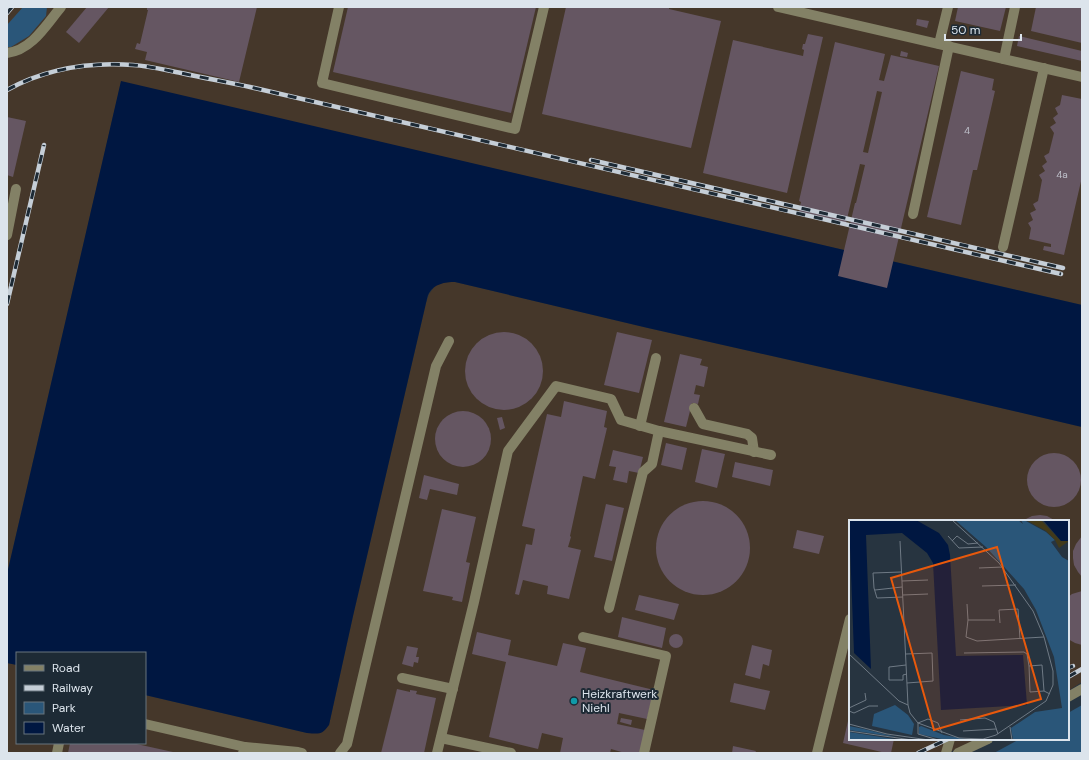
<svg xmlns="http://www.w3.org/2000/svg" width="1089" height="760" viewBox="0 0 1089 760" font-family="'DM Sans',sans-serif">
<rect width="100%" height="100%" fill="#273440"/>
<!-- industrial -->
<g fill="#45372a">
<polygon points="7,7 1082,7 1082,305 891,261 121,82 7,574"/>
<polygon points="444,282 455,282 648,328 945,395 1082,427 1082,682 1068,691 1068,521 850,521 850,739 977,739 948,753 7,753 7,663 17,665 17,743 145,743 145,695 307,733 329,725 353,616 426,303 429,294 435,286"/>
</g>
<!-- green -->
<g fill="#2a5679">
<polygon points="23,7 47,7 46,16 29,36 11,47 7,47 7,25"/>
<polygon points="1082,705 1082,753 994,753 1020,739 1068,739 1068,713"/>
</g>
<!-- water -->
<path fill="#001741" d="M121,81L891,261L1082,305V427L945,395L648,328L455,282C445,282 434,284 429,293C427,296 427,300 426,303L353,616L329,725C322,735 319,734 307,733L145,695V653H17V665L7,663V574Z"/>
<!-- building -->
<g fill="#655662" fill-rule="evenodd">
<polygon points="87,7 109,7 79,43 66,32"/>
<polygon points="147,7 257,7 239,82 145,60 147,52 135,49 137,43 140,44 148,10 147,10"/>
<polygon points="348,7 536,7 511,113 333,72"/>
<polygon points="566,7 669,7 669,9 721,21 691,148 542,114"/>
<polygon points="958,7 1006,7 1000,31 955,21"/>
<polygon points="1036,7 1082,7 1082,43 1031,31"/>
<polygon points="917,19 929,21 927,28 916,25"/>
<polygon points="808,34 823,37 787,193 703,173 733,40 803,56 804,50 802,49 803,44 805,44"/>
<polygon points="1019,36 1082,51 1082,61 1017,46"/>
<path d="M835,42L885,54L879,80L884,81L891,55L939,66L887,288L838,276L855,203H856L865,165L860,164L846,223L799,212L801,202L799,201ZM877,91L882,92L868,153L863,152Z"/>
<polygon points="901,51 908,53 907,57 900,56"/>
<polygon points="961,71 994,79 992,90 995,91 977,170 973,170 961,225 927,217"/>
<polygon points="1062,95 1082,99 1082,177 1064,255 1043,250 1044,246 1051,247 1051,244 1029,239 1031,228 1028,223 1033,220 1030,213 1036,210 1033,204 1038,201 1042,180 1039,175 1045,171 1042,166 1047,162 1044,156 1049,153 1054,133 1050,127 1056,123 1053,118 1058,114 1055,108 1060,105"/>
<polygon points="7,117 26,121 13,177 7,175"/>
<circle cx="504" cy="371" r="39"/>
<polygon points="617,332 652,340 639,393 604,385"/>
<polygon points="680,354 702,359 700,365 708,367 704,387 696,385 694,394 700,395 698,404 692,403 686,427 664,422"/>
<polygon points="564,401 607,411 604,427 607,428 595,479 583,476 570,536 571,537 568,547 581,550 569,599 547,594 548,586 523,580 519,595 515,594 526,544 532,545 535,529 522,526 547,414 561,417"/>
<circle cx="463" cy="439" r="28"/>
<polygon points="502,417 505,428 500,430 497,418"/>
<polygon points="666,443 687,448 682,470 661,465"/>
<polygon points="702,449 725,454 717,488 695,482"/>
<polygon points="613,450 643,457 639,473 629,471 627,483 613,480 616,467 609,466"/>
<circle cx="1054" cy="480" r="27"/>
<polygon points="735,462 773,470 770,486 732,477"/>
<polygon points="424,475 459,484 457,495 430,489 427,500 419,498"/>
<circle cx="703" cy="548" r="47"/>
<polygon points="606,504 624,508 612,561 594,557"/>
<polygon points="442,509 476,517 466,562 470,563 462,602 452,600 453,597 423,591"/>
<polygon points="1040,515 1047,516 1056,521 1022,521 1032,516"/>
<polygon points="797,530 824,536 819,554 793,548"/>
<polygon points="1082,536 1082,577 1078,572 1074,565 1073,558 1073,551 1076,544"/>
<polygon points="1082,591 1082,645 1075,643 1068,639 1068,597 1072,594"/>
<polygon points="639,595 679,604 674,620 635,610"/>
<polygon points="622,617 666,628 662,648 618,637"/>
<polygon points="477,632 511,640 508,655 557,666 563,643 586,648 580,672 654,690 647,719 619,713 617,724 645,730 640,753 625,753 611,749 610,753 560,753 563,738 542,733 538,749 489,737 506,662 472,654"/>
<circle cx="676" cy="641" r="7"/>
<polygon points="752,645 772,650 769,666 763,664 760,679 745,675"/>
<polygon points="407,646 418,648 416,657 419,657 418,663 414,662 413,667 402,664"/>
<polygon points="734,683 770,691 765,710 730,702"/>
<polygon points="397,689 410,692 410,690 417,691 416,694 436,698 424,753 381,753"/>
<polygon points="621,718 632,720 631,725 620,722"/>
<polygon points="848,721 850,722 850,739 894,739 891,753 886,753 843,743"/>
<polygon points="70,743 132,743 173,752 68,753"/>
<polygon points="733,746 756,751 755,753 732,753"/>
</g>
<g fill="none" stroke-linecap="round" stroke-linejoin="round">
<!-- minor -->
<g stroke="#838166" stroke-width="10">
<polyline points="339,7 322,83 515,129 544,7"/>
<polyline points="778,7 1082,77"/>
<polyline points="939,44 948,7"/>
<path d="M7,53C32,50 46,25 61,7"/>
<polyline points="1004,59 1015,7"/>
<polyline points="913,214 949,46"/>
<polyline points="7,235 16,189"/>
<polyline points="1003,247 1044,68"/>
<polyline points="694,408 703,424 747,434 752,438 754,452"/>
<polyline points="640,426 656,358"/>
<polyline points="659,431 771,455"/>
<polyline points="583,637 666,656 644,753"/>
<polyline points="402,678 453,689"/>
<polyline points="1068,697 1082,689"/>
<polyline points="145,724 245,747 243,753"/>
<polyline points="441,738 511,753"/>
<polyline points="245,747 298,752 302,753"/>
<polyline points="57,753 59,743"/>
<polyline points="340,753 347,744 436,366 449,341"/>
<polyline points="437,753 474,602 508,451 556,386 611,399 621,420 659,431 652,464 643,472 609,608"/>
<polyline points="817,753 850,619"/>
<polyline points="946,753 950,739"/>
<polyline points="958,753 988,739"/>
</g>
<defs>
<g id="rail">
<polyline points="7,13 12,7"/>
<path d="M7,90C45,69 90,62 133,65C150,66 165,70 181,73C204,78 227,82 250,87L1061,274"/>
<polyline points="591,160 1063,268"/>
<polyline points="7,304 44,145"/>
<polyline points="1068,668 1073,666"/>
<polyline points="1068,677 1082,669"/>
<polyline points="918,753 948,739"/>
</g>
</defs>
<!-- rail casing -->
<use href="#rail" stroke="#c5ced7" stroke-width="4.5"/>
<!-- rail -->
<use href="#rail" stroke="#1d2a35" stroke-width="3" stroke-dasharray="9" stroke-linecap="butt"/>
</g>
<!-- markers -->
<circle fill="#0f9aa8" stroke="#1d2a35" stroke-width="1.5" cx="574" cy="701" r="4"/>
<g text-anchor="middle" stroke-width="4" stroke-linejoin="round" paint-order="stroke">
<!-- number labels -->
<g font-size="10" fill="#bec0ca">
<text x="967" y="134">4</text>
<text x="1062" y="178">4a</text>
</g>
<!-- poi labels -->
<g font-size="12" fill="#dce4ec" stroke="#1d2a35" text-anchor="start">
<text x="582" y="698">Heizkraftwerk<tspan x="582" dy="14">Niehl</tspan></text>
</g>
</g>
<!-- overview -->
<g transform="translate(849 520)">
<rect width="220" height="220" fill="#273440"/>
<path d="M106,0H169L174,4L172,0H175L197,12L206,20L202,22L213,37L220,41V220H164L162,208L186,192L213,188L205,137L187,90L175,69L137,27ZM46,185L59,195L65,204L63,215L23,206L25,194ZM0,206L15,209L47,217L0,210ZM72,206L95,215L122,220H97L70,214V207ZM0,212L45,219H0Z" fill="#2a5679"/>
<path d="M177,0H192L212,21H220L210,28L206,20L197,11Z" fill="#423a1a"/>
<path d="M0,0H67L90,13L99,25L101,35L107,136L174,135L178,185L92,190L84,43L78,33L53,13L17,15L22,149L5,133ZM194,0H220V21H212Z" fill="#001741"/>
<path fill="none" stroke="#6f7a85" stroke-width="1" d="M99,16L110,28L134,27M51,21L59,185M103,21L108,16L119,24L129,23M130,48L154,47M52,52L24,53L25,68L28,78L54,77M53,61L79,60M133,66L167,65M26,70L53,67M54,75L79,74M118,84L119,100M146,100H119L117,117L128,121L195,117M151,103L150,90L169,89L171,119M115,133L175,132L178,134L180,146M0,134L50,181L59,185L61,193L69,203L110,218L134,219L147,215L197,181L204,165V151L195,117L184,91L150,43L103,0M57,134L83,133L84,161L58,163M57,145L40,147V160H54V155L58,154M195,171L193,145L180,146L181,172L195,171L201,174M0,188L17,180L16,173M0,191L5,193L20,186H29M111,200L136,198L145,202L149,214M69,203L79,199L89,203L93,213M69,203V214L89,220M0,204L38,214L80,220M161,207L163,220M0,211L63,220M114,211L147,209M0,220H15"/>
<path fill="#e8590c" fill-opacity="0.15" stroke="#e8590c" stroke-width="2" d="M148,27L192,179L85,210L42,58Z"/>
<rect width="220" height="220" fill="none" stroke="#dce4ec" stroke-width="2"/>
</g>
<!-- border -->
<rect width="1089" height="760" fill="none" stroke="#dce4ec" stroke-width="16"/>
<!-- legend -->
<rect x="16" y="652" width="130" height="92" fill="#1d2a35" stroke="#69747e"/>
<rect x="24" y="665" width="20" height="6" fill="#838166" stroke="#69747e"/>
<text x="52" y="672" font-size="12" fill="#dce4ec">Road</text>
<rect x="24" y="685" width="20" height="6" fill="#c5ced7" stroke="#69747e"/>
<text x="52" y="692" font-size="12" fill="#dce4ec">Railway</text>
<rect x="24" y="702" width="20" height="12" fill="#2a5679" stroke="#69747e"/>
<text x="52" y="712" font-size="12" fill="#dce4ec">Park</text>
<rect x="24" y="722" width="20" height="12" fill="#001741" stroke="#69747e"/>
<text x="52" y="732" font-size="12" fill="#dce4ec">Water</text>
<!-- scale -->
<path d="M945 34v6h76v-6" fill="none" stroke="#dce4ec" stroke-width="2"/>
<text x="951" y="34" font-size="12" fill="#dce4ec" stroke="#1d2a35" stroke-width="3" paint-order="stroke">50 m</text>
</svg>
